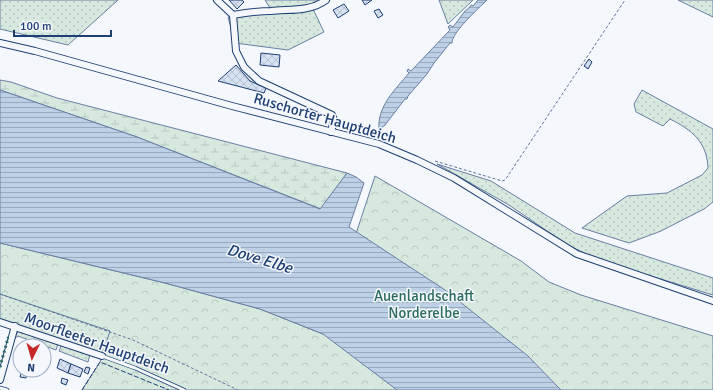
<svg xmlns="http://www.w3.org/2000/svg" width="713" height="390" viewBox="0 0 713 390" font-family="Signika,sans-serif">
<defs>
<pattern id="grass-dots" width="8" height="8" patternUnits="userSpaceOnUse"><rect width="8" height="8" fill="#d7e8df"/><path d="M2 2h.1M6 6h.1" fill="none" stroke="#b8c8c3" stroke-width="1.8" stroke-linecap="round"/></pattern>
<pattern id="wetland-marsh" width="20" height="14" patternUnits="userSpaceOnUse"><rect width="20" height="14" fill="#d7e8df"/><path d="M1 5h8M5 5V1M11 12h8M15 12V8" fill="none" stroke="#b8c8c3"/></pattern>
<pattern id="park-crowns" width="20" height="18" patternUnits="userSpaceOnUse"><rect width="20" height="18" fill="#d7e8df"/><path d="M2 6a3 3 0 1 1 6 0M12 15a3 3 0 1 1 6 0" fill="none" stroke="#b8c8c3"/></pattern>
<pattern id="water-rules" width="6" height="5" patternUnits="userSpaceOnUse"><rect width="6" height="5" fill="#bed0e5"/><path d="M0 2.5h6" fill="none" stroke="#9aaabe"/></pattern>
<pattern id="building-cross-hatch" width="8" height="8" patternUnits="userSpaceOnUse"><rect width="8" height="8" fill="#d5e0f0"/><path d="M0 0l8 8M0 8l8-8" fill="none" stroke="#b6c1d1"/></pattern>
</defs>
<rect width="100%" height="100%" fill="#f4f7fb"/>
<!-- grass -->
<g fill="url(#grass-dots)" stroke="#687fa3">
<polygon points="0,0 118,0 68,45 0,29"/>
<polygon points="265,0 328,0 313,9 324,32 288,50 235,43 228,17 270,8"/>
<polygon points="439,0 473,0 448,24"/>
<polygon points="678,0 713,0 713,17"/>
<path d="M642,90L713,129V202L704,209L661,231L629,243L582,228L627,196L667,193L702,175L708,168C707,142 692,130 670,119L663,126L636,112L634,104Z"/>
<polygon points="437,164 491,181 575,233 713,278 713,295 602,261 569,246 509,205"/>
<polygon points="0,286 149,335 118,358 0,319"/>
<polygon points="18,331 58,344 56,350 18,336 14,339"/>
<polygon points="62,344 90,354 88,362 59,351"/>
</g>
<!-- wetland -->
<polygon fill="url(#wetland-marsh)" stroke="#687fa3" points="0,80 11,82 57,98 347,173 321,209 137,137 0,90"/>
<!-- park -->
<polygon fill="url(#park-crowns)" stroke="#687fa3" points="375,176 521,261 549,282 581,295 713,336 713,390 82,390 100,362 110,331 0,294 0,243 165,283 260,309 323,334"/>
<!-- water -->
<g fill="url(#water-rules)" stroke="#687fa3">
<path d="M478,0H487C478,9 452,32 452,43H450L434,63L427,74L408,96L407,99H405L385,125L379,130C377,106 395,90 409,73L407,71L408,69L411,71L450,30L448,27L450,25L453,27L465,11L470,7L471,5L473,6Z"/>
<polygon points="0,90 137,137 320,209 347,173 356,177 364,183 349,227 445,290 528,356 561,390 397,390 323,334 260,309 165,283 0,243"/>
</g>
<!-- building -->
<g fill="url(#building-cross-hatch)" stroke="#1d3f73">
<polygon points="229,0 242,0 244,2 237,9"/>
<polygon points="362,0 372,0 365,5"/>
<polygon points="344,4 349,11 338,18 333,10"/>
<polygon points="379,9 383,15 378,18 374,11"/>
<polygon points="261,53 280,55 279,67 260,65"/>
<polygon points="589,59 592,62 588,69 584,66"/>
<polygon points="236,65 250,81 266,88 264,93 218,81"/>
<polygon points="18,355 20,355 20,365 16,364"/>
<polygon points="60,359 71,364 68,373 57,368"/>
<polygon points="71,364 83,369 80,377 68,373"/>
<polygon points="86,367 90,368 88,374 84,372"/>
<polygon points="20,370 29,370 26,378 20,377 22,370"/>
<polygon points="62,378 68,380 66,385 61,383"/>
</g>
<g fill="none" stroke-linecap="round" stroke-linejoin="round">
<defs>
<g id="lane">
<polyline points="102,356 135,368 184,390"/>
<polyline points="0,388 7,390"/>
</g>
<g id="street">
<polyline points="217,0 233,15 236,51 244,67 259,81 332,115 334,120 331,132"/>
<path d="M233,15C245,13 258,11 271,11C289,9 310,12 326,0"/>
<polyline points="0,43 35,51 232,106 379,144 417,160 454,178 577,254 713,301"/>
<polyline points="0,322 102,356"/>
<polyline points="0,380 15,326"/>
</g>
</defs>
<!-- lane casing -->
<use href="#lane" stroke="#1d3f73" stroke-width="4.5"/>
<!-- street casing -->
<use href="#street" stroke="#1d3f73" stroke-width="8"/>
<!-- path -->
<g stroke="#5e769c" stroke-width="1" stroke-dasharray="3 2" stroke-linecap="butt">
<polyline points="435,161 502,181 505,180 625,0"/>
<polyline points="0,294 133,340 238,390"/>
</g>
<!-- lane -->
<use href="#lane" stroke="#f4f7fb" stroke-width="3"/>
<!-- street -->
<use href="#street" stroke="#f4f7fb" stroke-width="6"/>
<!-- hedge -->
<polyline stroke="#2c6c60" stroke-width="3" stroke-dasharray="2 3" stroke-linecap="butt" points="0,367 8,338 9,338"/>
<!-- fence -->
<polyline stroke="#1d3f73" stroke-width="1" stroke-dasharray="5 2" stroke-linecap="butt" points="82,390 100,362 169,390"/>
</g>
<g text-anchor="middle" stroke-width="3" stroke-linejoin="round" paint-order="stroke">
<!-- street labels -->
<g font-size="15" fill="#1d3f73" stroke="#f4f7fb">
<text transform="translate(325 118) rotate(16)" y="5">Ruschorter Hauptdeich</text>
<text transform="translate(97 343) rotate(20)" y="5">Moorfleeter Hauptdeich</text>
</g>
<!-- park labels -->
<g font-size="15" fill="#2c6c60" stroke="#f4f7fb">
<text x="424" y="301">Auenlandschaft<tspan x="424" dy="17">Norderelbe</tspan></text>
</g>
<!-- water labels -->
<g font-size="16" font-style="italic" fill="#1d3f73" stroke="#f4f7fb">
<text transform="translate(260 258) rotate(17)" y="6">Dove Elbe</text>
</g>
</g>
<!-- north arrow -->
<g transform="translate(32 358) rotate(185)"><circle r="19" fill="#f4f7fb" stroke="#9eadc5"/>
<path d="M0-3L7 15L0 10L-7 15Z" fill="#c62828"/>
<text y="-6" font-size="11" font-weight="bold" text-anchor="middle" fill="#1d3f73">N</text>
</g>
<!-- scale -->
<path d="M14 30v6h97v-6" fill="none" stroke="#1d3f73" stroke-width="2"/>
<text x="20" y="30" font-size="12" fill="#1d3f73" stroke="#f4f7fb" stroke-width="3" paint-order="stroke">100 m</text>
</svg>
